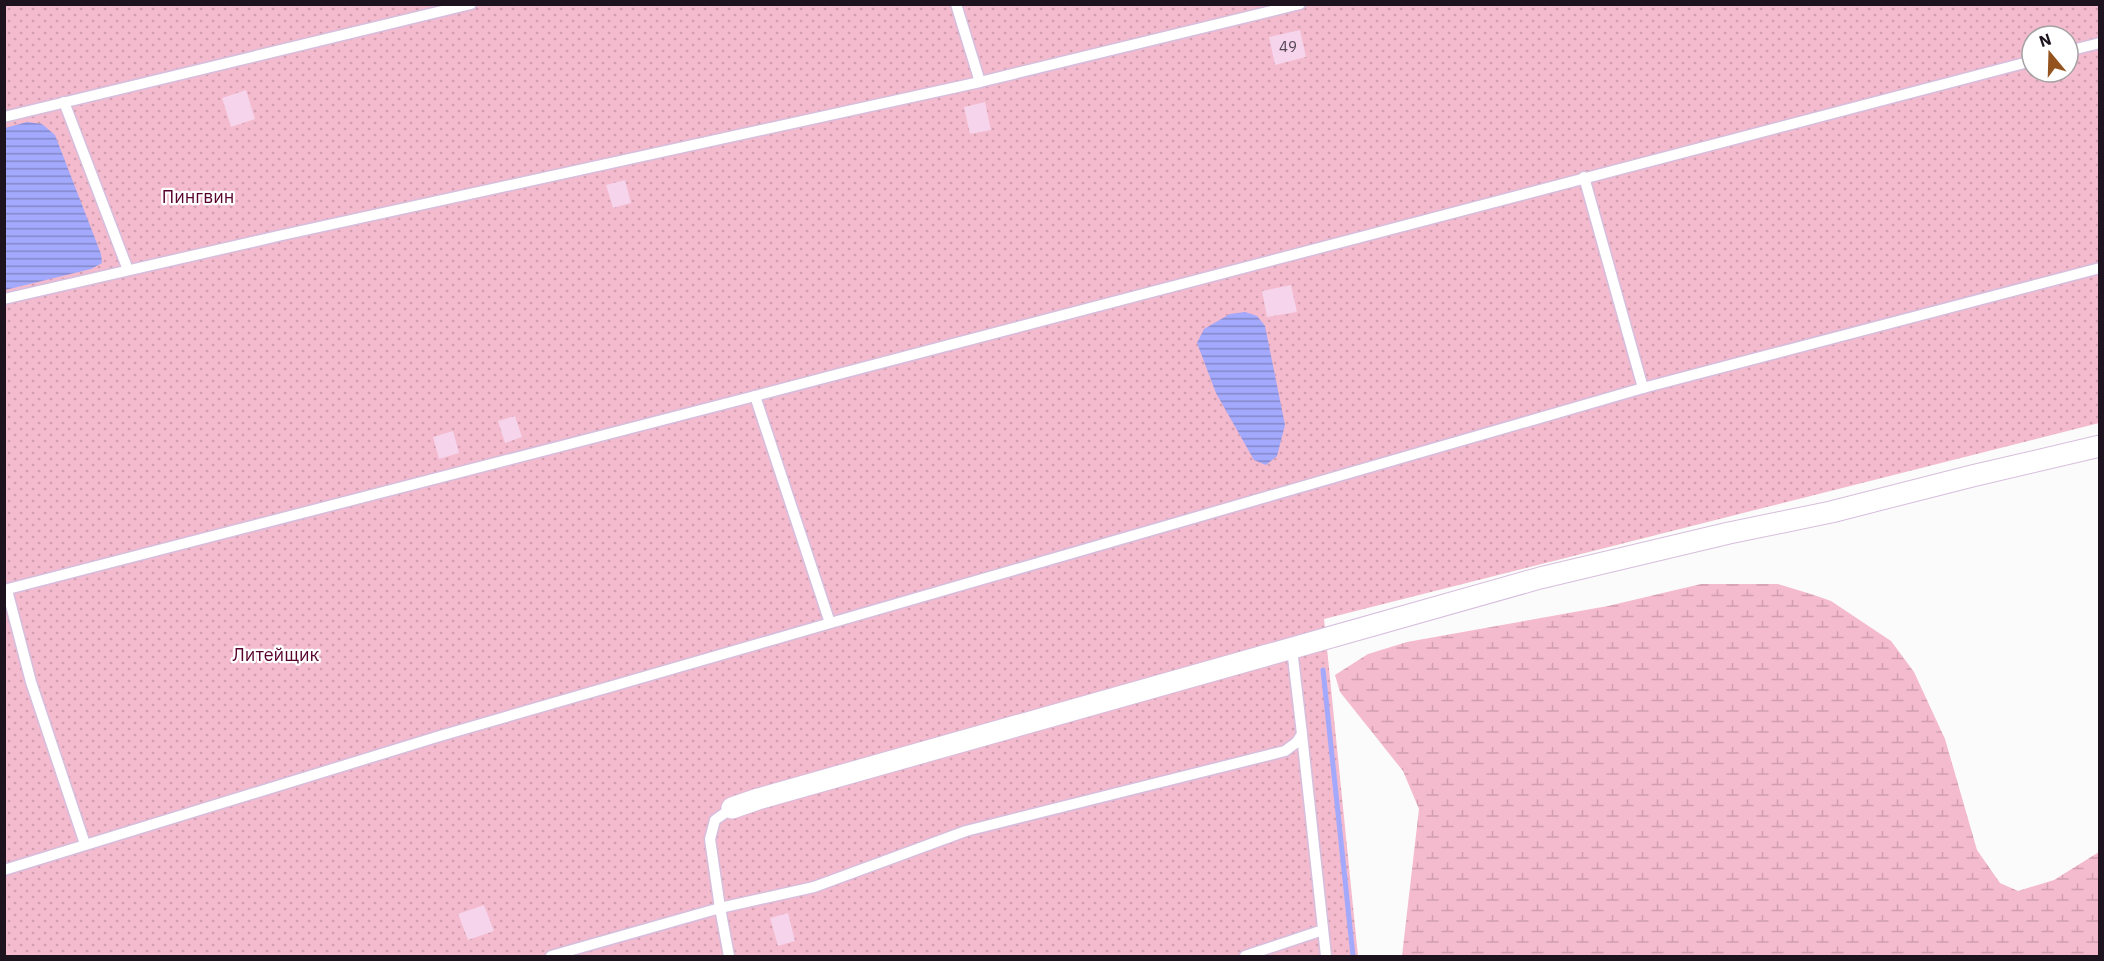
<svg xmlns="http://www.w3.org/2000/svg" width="2104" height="961" viewBox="0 0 2104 961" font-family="'IBM Plex Sans',sans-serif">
<defs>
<pattern id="wetland-marsh" width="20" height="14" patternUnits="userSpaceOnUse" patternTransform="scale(1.5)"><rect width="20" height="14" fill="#f4bacd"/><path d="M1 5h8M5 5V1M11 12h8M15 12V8" fill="none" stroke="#d19fb0"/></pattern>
<pattern id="garden-dots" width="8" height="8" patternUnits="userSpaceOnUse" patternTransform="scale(1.5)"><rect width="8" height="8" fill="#f4bacd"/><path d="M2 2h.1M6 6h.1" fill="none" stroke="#d19fb0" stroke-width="1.8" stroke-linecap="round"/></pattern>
<pattern id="water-rules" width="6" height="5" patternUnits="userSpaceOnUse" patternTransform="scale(1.5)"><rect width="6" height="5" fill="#a3a9fc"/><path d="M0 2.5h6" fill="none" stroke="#8488cb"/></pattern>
</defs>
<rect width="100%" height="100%" fill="#fbfbfb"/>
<!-- wetland -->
<polygon fill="url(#wetland-marsh)" points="1701,584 1778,584 1814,595 1831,601 1891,641 1914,672 1945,739 1977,850 2000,883 2018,891 2054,880 2099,852 2099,956 1402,956 1419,809 1403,771 1340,692 1335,675 1368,654 1407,642 1608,606"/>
<!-- garden -->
<path fill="url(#garden-dots)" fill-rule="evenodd" d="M4,5H2099V423L1324,619L1358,956H5ZM2032,36H2068V72H2032Z"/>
<!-- water -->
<g fill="url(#water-rules)">
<polygon points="27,122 42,124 55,135 101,254 102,263 91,269 5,290 5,128"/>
<polygon points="1245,312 1257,316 1265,326 1285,425 1277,456 1266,465 1254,460 1216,393 1197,343 1204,329 1230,314"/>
</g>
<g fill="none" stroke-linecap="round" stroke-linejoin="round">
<!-- stream -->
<polyline stroke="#a3a9fc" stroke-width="5" points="1323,670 1353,956"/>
</g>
<!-- building -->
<g fill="#f6d4eb">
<polygon points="1300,30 1306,57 1275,65 1269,37"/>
<polygon points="246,90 255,119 231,127 222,98"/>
<polygon points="985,102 991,130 970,134 964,107"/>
<polygon points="625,180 631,203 613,208 606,185"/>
<polygon points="1291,285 1297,312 1267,317 1262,291"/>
<polygon points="515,416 522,437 505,443 498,421"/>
<polygon points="453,431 459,453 439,459 433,437"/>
<polygon points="484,905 494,931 468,940 458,914"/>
<polygon points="788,913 795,941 778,946 770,918"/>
</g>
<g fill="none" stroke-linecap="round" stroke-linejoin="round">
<defs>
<g id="service">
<polyline points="956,4 980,82"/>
<polyline points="2068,51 2100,43"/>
<polyline points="64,102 128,270"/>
<polyline points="4,117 471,4"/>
<polyline points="1584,177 1643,388"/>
<polyline points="4,299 278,236 980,82 1300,4"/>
<polyline points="755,396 830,623"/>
<polyline points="4,590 755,396 2032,61"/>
<polyline points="7,590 31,682 85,844"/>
<polyline points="1302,735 1326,956"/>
<polyline points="4,870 440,736 1643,388 2100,268"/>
<polyline points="551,956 720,908 814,887 966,831 1285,751 1297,742 1302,734 1292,649"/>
<polyline points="729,956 720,908 710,839 715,820 732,808"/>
<polyline points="1245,956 1323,930"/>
</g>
<polyline id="minor" points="732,808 758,799 1540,578 1729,533 1831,512 1972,476 2100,446"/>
</defs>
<!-- service casing -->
<use href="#service" stroke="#d6bedd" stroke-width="13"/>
<!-- minor casing -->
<use href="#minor" stroke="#d6bedd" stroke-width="23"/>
<!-- service -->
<use href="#service" stroke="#fff" stroke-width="10"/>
<!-- minor -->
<use href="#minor" stroke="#fff" stroke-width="21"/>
</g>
<g text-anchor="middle" stroke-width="4.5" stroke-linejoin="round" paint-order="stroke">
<!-- number labels -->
<g font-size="15" fill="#524351">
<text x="1288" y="52">49</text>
</g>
<!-- park labels -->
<g font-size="18" fill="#57022d" stroke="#fff">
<text x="198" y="203">Пингвин</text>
<text x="276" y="661">Литейщик</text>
</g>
</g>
<!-- border -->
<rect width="2104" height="961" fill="none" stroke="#1c131e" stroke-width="12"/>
<!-- north arrow -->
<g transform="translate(2050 54) rotate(341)"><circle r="28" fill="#ffffff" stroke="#a4a1a5" stroke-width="1.5"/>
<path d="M0-4.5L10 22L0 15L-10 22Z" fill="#94531e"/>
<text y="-9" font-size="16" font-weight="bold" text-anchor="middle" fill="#1c131e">N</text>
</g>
</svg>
